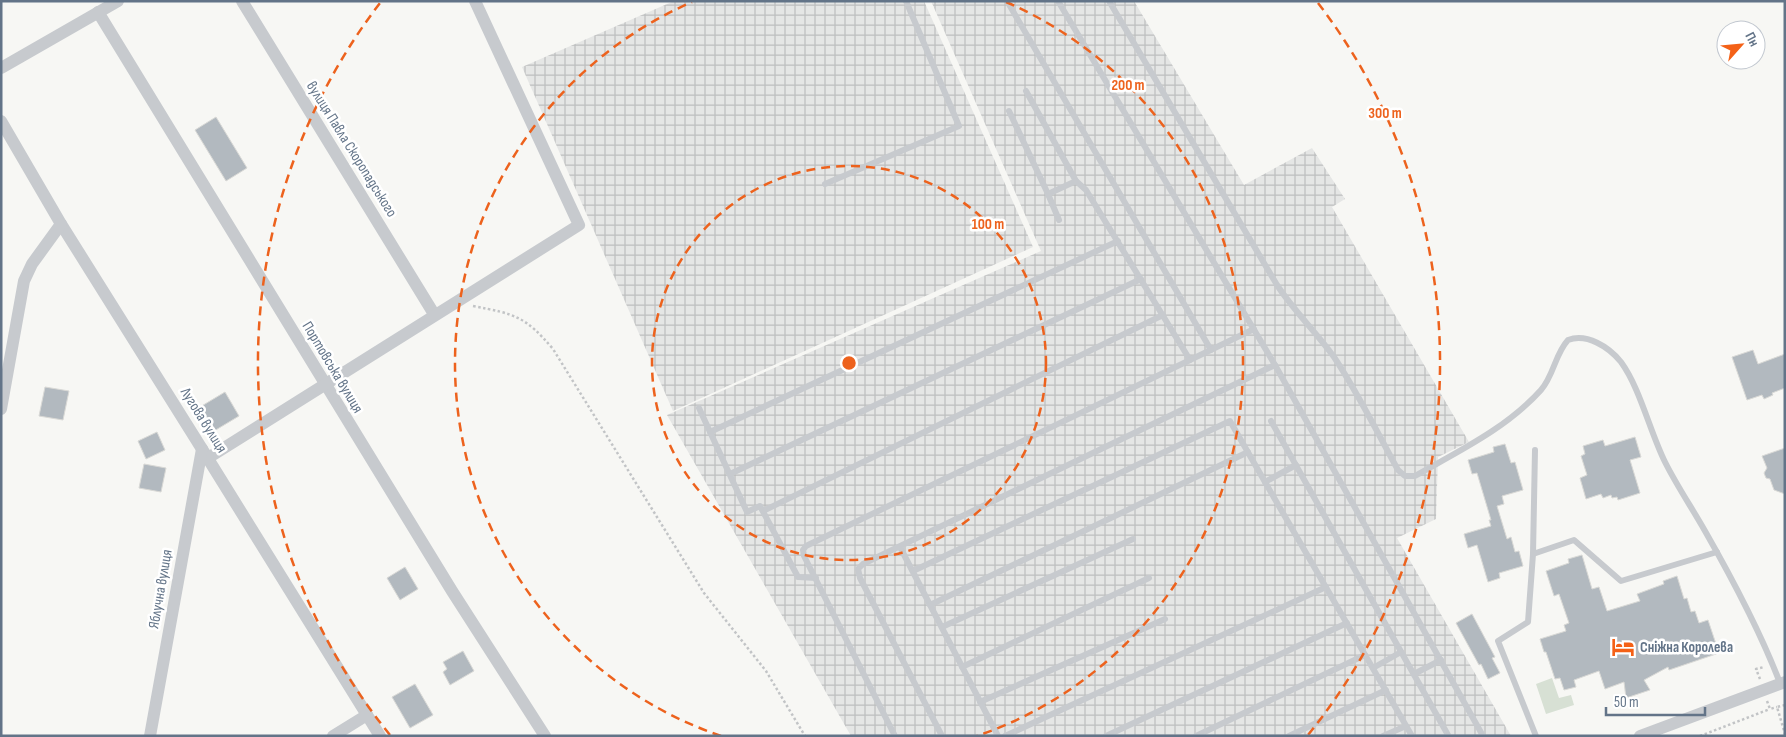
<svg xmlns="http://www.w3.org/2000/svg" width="1786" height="737" viewBox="0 0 1786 737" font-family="'Sofia Sans Condensed',sans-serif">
<defs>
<pattern id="industrial-grid" width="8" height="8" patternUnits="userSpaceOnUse" patternTransform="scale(1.25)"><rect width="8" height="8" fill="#e5e6e5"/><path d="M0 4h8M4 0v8" fill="none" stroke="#bdbfbf"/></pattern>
</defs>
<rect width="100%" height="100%" fill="#f7f7f4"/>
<!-- industrial -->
<g fill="url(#industrial-grid)">
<polygon points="674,1 924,1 1033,247 673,411 522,67"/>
<polygon points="931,1 1134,1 1244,185 1312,148 1345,199 1332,207 1469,442 1438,457 1436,519 1397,538 1511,736 851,736 667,415 1041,251"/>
</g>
<!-- green -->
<polygon fill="#d7e0d4" points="1552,678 1559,698 1571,695 1574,705 1546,714 1536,684"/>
<!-- building -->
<g fill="#b2b9bf" stroke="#d9d9d6">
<polygon points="216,117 247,168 226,181 195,130"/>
<polygon points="1753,350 1758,364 1785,354 1785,388 1772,393 1773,395 1764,399 1762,395 1747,400 1732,357"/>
<polygon points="45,387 69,391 63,420 39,416"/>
<polygon points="225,392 239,416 214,431 200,407"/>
<polygon points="157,432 165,450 146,459 138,441"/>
<polygon points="1635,437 1641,457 1630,460 1640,493 1618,500 1617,497 1612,498 1611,495 1603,498 1601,494 1586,499 1580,478 1587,475 1581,456 1585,454 1583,446 1603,440 1605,446"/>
<polygon points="1505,444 1511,463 1515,462 1523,490 1502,496 1504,504 1497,506 1507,539 1511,537 1515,552 1519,551 1523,566 1499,573 1500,578 1488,582 1477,545 1468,548 1464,534 1491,526 1489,520 1491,520 1477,473 1472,474 1468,460 1494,452 1493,447"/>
<polygon points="1785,448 1785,494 1774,490 1770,479 1766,478 1764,473 1767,468 1762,456"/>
<polygon points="144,464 166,468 161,492 139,488"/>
<polygon points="1582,555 1592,589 1599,587 1607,611 1640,601 1637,594 1664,584 1663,581 1677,576 1684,599 1687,598 1691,612 1695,611 1699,623 1708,620 1719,653 1669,670 1668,667 1644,680 1650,690 1626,698 1624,682 1605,689 1599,671 1574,680 1576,687 1564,690 1560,678 1555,679 1546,652 1544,652 1540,639 1566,631 1564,625 1569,623 1559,594 1554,596 1546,571 1569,563 1568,559"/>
<polygon points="405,567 418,589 400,600 387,578"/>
<polygon points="1472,614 1495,657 1492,658 1500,673 1488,679 1481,664 1479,665 1456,623"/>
<polygon points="463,651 474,671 450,685 443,672 447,669 443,662"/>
<polygon points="415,684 433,715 410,728 392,697"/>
</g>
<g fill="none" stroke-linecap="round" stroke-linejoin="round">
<!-- path -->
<g stroke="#c2c4c6" stroke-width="2.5" stroke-dasharray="2.5 2.5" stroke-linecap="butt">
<path d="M473,306C515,314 525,316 553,349L704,593L766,671L805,736"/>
<polyline points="1760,679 1756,669 1764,667"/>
<polyline points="1767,701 1770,709 1777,707"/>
<polyline points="1785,705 1777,707 1785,734"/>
<polyline points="1700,736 1770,709"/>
</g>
<!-- service -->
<g stroke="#c7cace" stroke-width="6">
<polyline points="1007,1 1211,350"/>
<polyline points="1058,1 1275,365 1483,736"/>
<path d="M1109,1L1277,285C1294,311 1316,332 1334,357C1358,393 1377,432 1398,470L1405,476H1415C1459,451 1507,428 1541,390C1554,375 1555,354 1568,340C1587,333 1609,347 1621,362C1640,388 1650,432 1665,462C1677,486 1692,508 1705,531C1733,580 1760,631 1780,683"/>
<polyline points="1026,91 1076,181"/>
<polyline points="1009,111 1048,194"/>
<polyline points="825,184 959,126 906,1"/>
<polyline points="1059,220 1048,194 1076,181 1086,190 1190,360"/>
<polyline points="699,408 747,512 760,506 798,577 816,578"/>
<polyline points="1271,421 1448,735"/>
<polyline points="710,432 1118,241"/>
<polyline points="1535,450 1533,554 1528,622 1498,641 1536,736"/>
<polyline points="730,474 1141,279"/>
<polyline points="1265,482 1412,736"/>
<polyline points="763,511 1163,315"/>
<polyline points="900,547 998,736"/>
<polyline points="1533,554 1574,540 1621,581 1717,552"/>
<polyline points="913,571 1230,421 1265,482 1296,465"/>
<polyline points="930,605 1248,452"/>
<polyline points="942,627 1133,539"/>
<polyline points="962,667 1149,578"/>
<polyline points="1373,668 1401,652"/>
<polyline points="1414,674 1441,660"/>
<polyline points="980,702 1165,619"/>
<polyline points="895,736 804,556 803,550 806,546 1254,329"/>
<polyline points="942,736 860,578 858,569 863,564 1275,365"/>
<polyline points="1005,736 1326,587"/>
<polyline points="1106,736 1347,623"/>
<polyline points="1196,736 1365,655"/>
<polyline points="1289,736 1386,690"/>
<polyline points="1383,736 1406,726"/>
</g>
<!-- minor -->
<g stroke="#c7cace" stroke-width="12">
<polyline points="242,1 434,314"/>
<polyline points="98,12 452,591 545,736"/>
<polyline points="1,68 118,1"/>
<polyline points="1,121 61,224 202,449 380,736"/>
<polyline points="1,409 24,281 32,264 61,224"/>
<polyline points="208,458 579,225 475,1"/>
<polyline points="150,736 202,449"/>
<polyline points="333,736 367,715"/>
<polyline points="1640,736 1785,682"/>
</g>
</g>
<!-- distance rings -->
<g fill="none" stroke="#ed621d" stroke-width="2.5" stroke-dasharray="9 6">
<circle cx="849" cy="363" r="197"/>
<path d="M721 736A394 394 0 0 1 692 2M1006 2A394 394 0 0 1 977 736"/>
<path d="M390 735A591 591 0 0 1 380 3M1318 3A591 591 0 0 1 1308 735"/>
</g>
<!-- icons -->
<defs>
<symbol id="hotel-bare" viewBox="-9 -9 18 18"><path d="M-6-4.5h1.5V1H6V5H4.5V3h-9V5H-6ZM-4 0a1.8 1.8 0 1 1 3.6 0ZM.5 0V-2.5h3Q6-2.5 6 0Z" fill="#f46117" stroke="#fff" stroke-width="2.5" paint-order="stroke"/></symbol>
</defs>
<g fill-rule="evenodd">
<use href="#hotel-bare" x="1607" y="631" width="32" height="32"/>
</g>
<g text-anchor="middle" stroke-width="5" stroke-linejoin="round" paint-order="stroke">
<!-- street labels -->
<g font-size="15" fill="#637488" stroke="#fff">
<text transform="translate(352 149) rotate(58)" y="5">вулиця Павла Скоропадського</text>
<text transform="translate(333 367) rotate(59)" y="5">Портовська вулиця</text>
<text transform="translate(204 420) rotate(58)" y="5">Лугова вулиця</text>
<text transform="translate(160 589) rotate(-80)" y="5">Яблучна вулиця</text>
</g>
<!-- poi labels -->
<g font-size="15" font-weight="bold" fill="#637488" stroke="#fff" text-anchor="start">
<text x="1640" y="652">Сніжна Королева</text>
</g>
</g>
<circle cx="849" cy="363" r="8" fill="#ed621d" stroke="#fff" stroke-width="2.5"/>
<g font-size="15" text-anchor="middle" font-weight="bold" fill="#ed621d" stroke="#fff" stroke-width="5" stroke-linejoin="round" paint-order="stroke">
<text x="1128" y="90">200 m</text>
<text x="1385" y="118">300 m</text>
<text x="988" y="229">100 m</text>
</g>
<!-- border -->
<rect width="1786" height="737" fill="none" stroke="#637488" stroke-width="5"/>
<!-- north arrow -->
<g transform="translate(1741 45) rotate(63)"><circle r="24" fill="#ffffff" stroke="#c1c7cf"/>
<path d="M0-4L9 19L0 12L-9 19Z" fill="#f46117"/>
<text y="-8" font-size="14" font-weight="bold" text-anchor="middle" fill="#637488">Пн</text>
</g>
<!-- scale -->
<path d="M1606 707v8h99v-8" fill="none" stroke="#637488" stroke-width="2.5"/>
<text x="1614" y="707" font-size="15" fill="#637488" stroke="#ffffff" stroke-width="4" paint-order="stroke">50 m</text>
</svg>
